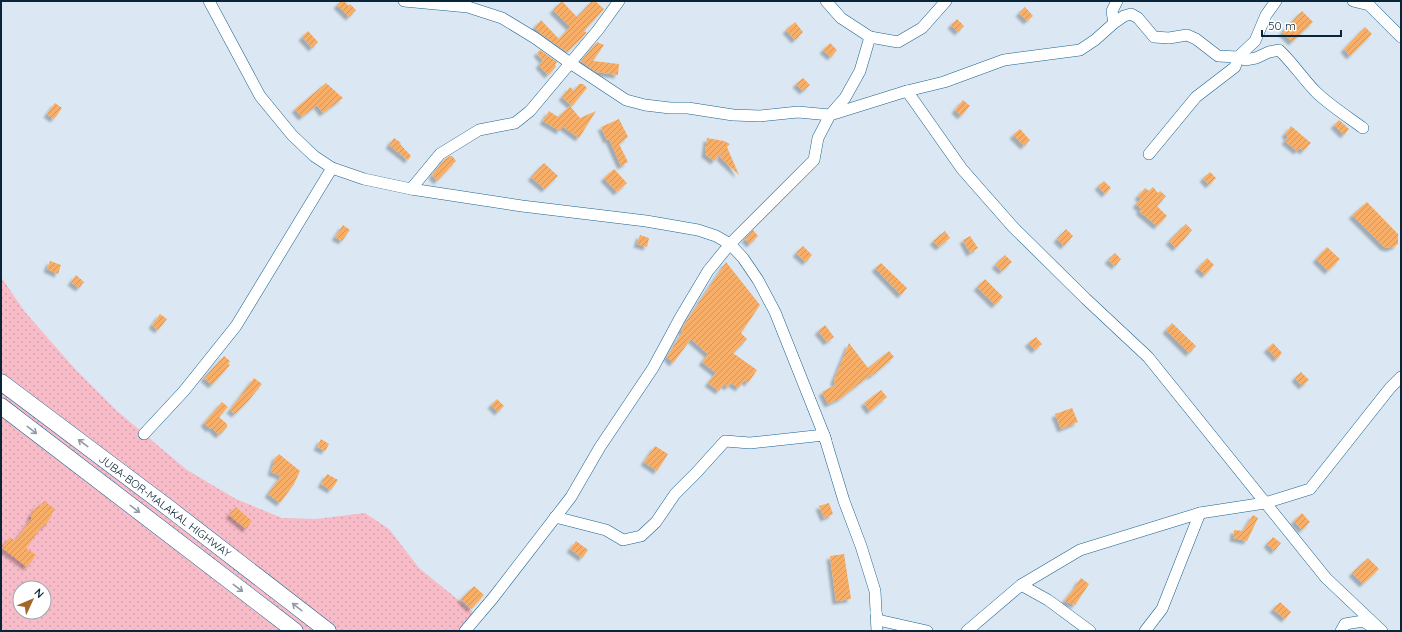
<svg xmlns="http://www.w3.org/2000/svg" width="1402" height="632" viewBox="0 0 1402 632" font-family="Quicksand,sans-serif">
<defs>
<pattern id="grass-dots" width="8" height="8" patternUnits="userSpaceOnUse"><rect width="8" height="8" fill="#f8bbc8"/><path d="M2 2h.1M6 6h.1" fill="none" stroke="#d3a1ad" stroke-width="1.8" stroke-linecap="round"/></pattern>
<pattern id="building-hatch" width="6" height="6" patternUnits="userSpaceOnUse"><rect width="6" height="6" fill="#f7ae67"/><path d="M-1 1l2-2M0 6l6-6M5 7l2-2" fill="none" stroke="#d2965a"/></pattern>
<filter id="shadow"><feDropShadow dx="-3.5" dy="3.5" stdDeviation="1" flood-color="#0004"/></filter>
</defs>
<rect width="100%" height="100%" fill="#dbe8f3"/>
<!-- grass -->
<path fill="url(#grass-dots)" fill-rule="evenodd" d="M1,277L25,312L75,369L117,411L187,470L236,499L282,518L316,519L365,513L389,529L419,568L473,612L461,631H1ZM20,588H44V612H20Z"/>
<!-- building -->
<g fill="url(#building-hatch)" filter="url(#shadow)">
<polygon points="341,1 344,1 349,6 350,4 356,10 349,17 337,5"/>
<polygon points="562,1 577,17 592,1 595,1 604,9 584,31 587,33 567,52 541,34 535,27 541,20 559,39 570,27 553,10"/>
<polygon points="1025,7 1033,16 1027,21 1019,13"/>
<polygon points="1302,11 1313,22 1292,42 1282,32"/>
<polygon points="957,19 964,26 958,32 951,25"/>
<polygon points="795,22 803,32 795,40 786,30"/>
<polygon points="1365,27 1372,34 1350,56 1344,49"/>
<polygon points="308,31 318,42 312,48 302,37"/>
<polygon points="597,42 604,45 593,61 619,64 618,75 596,72 581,61"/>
<polygon points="830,43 837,50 831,57 823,50"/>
<polygon points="540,50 557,62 555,65 556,67 548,75 539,65 543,60 537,53"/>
<polygon points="803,78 810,85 803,91 796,84"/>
<polygon points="326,83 343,98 323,113 317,105 302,117 295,109"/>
<polygon points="579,84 583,84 587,88 572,106 562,97 570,87 574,91"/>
<polygon points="963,100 970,106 961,116 955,110"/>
<polygon points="55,103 62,108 54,119 47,114"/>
<polygon points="570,106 580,118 596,111 579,138 562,126 560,131 543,121 549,111 558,117"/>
<polygon points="619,119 628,137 619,144 628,162 621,166 609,139 607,140 601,127"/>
<polygon points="1339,120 1349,129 1344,135 1334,125"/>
<polygon points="1291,126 1311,143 1303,151 1300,148 1297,151 1285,141 1288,137 1285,134"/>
<polygon points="1020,129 1030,140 1024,146 1013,135"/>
<polygon points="394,138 401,143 400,144 411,156 408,160 389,145"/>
<polygon points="707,138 724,141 730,144 727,147 739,175 720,157 722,152 714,161 705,154"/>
<polygon points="450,156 452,156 456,161 437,181 432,175 445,159"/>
<polygon points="544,163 558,176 545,189 531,177"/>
<polygon points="614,169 627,183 617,192 604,178"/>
<polygon points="1210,172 1216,178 1209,185 1203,178"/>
<polygon points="1104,181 1111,188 1105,194 1098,186"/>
<polygon points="1153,187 1158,193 1160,191 1166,196 1157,206 1167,216 1157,226 1139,211 1141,209 1136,204 1141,199 1138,196 1145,188 1149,191"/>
<polygon points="1367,202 1398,234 1398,244 1395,246 1390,248 1384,247 1352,215"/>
<polygon points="1186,224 1192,230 1176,248 1169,241"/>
<polygon points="343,225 350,230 342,241 335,237"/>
<polygon points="1066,229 1073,236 1064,246 1057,239"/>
<polygon points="753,230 758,236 750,244 745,239"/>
<polygon points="945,231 950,238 939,247 933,241"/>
<polygon points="640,235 649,238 647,247 637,244"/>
<polygon points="970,236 978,248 970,253 963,240"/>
<polygon points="803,246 812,255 806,262 796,253"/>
<polygon points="1327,247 1340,259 1328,271 1316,259"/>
<polygon points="1115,253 1121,259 1115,266 1108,260"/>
<polygon points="1005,255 1012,262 1002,271 995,265"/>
<polygon points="1207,258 1214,265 1205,275 1198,268"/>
<polygon points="50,261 61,265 58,274 47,269"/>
<polygon points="726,262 760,305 741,333 747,339 733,353 757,370 748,383 744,380 739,388 731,383 728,387 724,384 719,391 708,383 716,373 702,362 708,354 691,339 673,363 667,357 683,331 681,330 686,322"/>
<polygon points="881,263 907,288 901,295 875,268"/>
<polygon points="76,275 84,282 79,288 71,282"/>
<polygon points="985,279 1003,297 995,305 977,287"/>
<polygon points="160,314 167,319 158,330 152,325"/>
<polygon points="1172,323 1196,346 1189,353 1166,330"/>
<polygon points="825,325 834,337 827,342 818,331"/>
<polygon points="1036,337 1042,344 1035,350 1028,343"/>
<polygon points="849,343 868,368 889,351 894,357 874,374 871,376 870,375 841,398 828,404 822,392 835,385 834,380"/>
<polygon points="1273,343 1282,353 1277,359 1267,349"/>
<polygon points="224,356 230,361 228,364 230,365 212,385 204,378"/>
<polygon points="1301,372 1309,380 1302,386 1295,378"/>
<polygon points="254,378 262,384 249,400 235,414 230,410"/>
<polygon points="881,390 887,397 870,411 864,403"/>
<polygon points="497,399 504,406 498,412 491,405"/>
<polygon points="222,402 228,407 219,417 227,424 227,427 219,435 211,427 210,429 204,423"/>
<polygon points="1072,408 1078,422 1061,429 1055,414"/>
<polygon points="321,439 329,444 325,451 317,447"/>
<polygon points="655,446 668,454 657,471 644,462"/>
<polygon points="279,454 300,471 294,484 280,503 268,494 281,476 271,472 275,458"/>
<polygon points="327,474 338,480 331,490 321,484"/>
<polygon points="44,501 55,509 51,514 52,515 44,527 42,526 26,548 36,555 27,567 2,548 10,537 15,541 32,518 30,516 38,505 40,507"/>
<polygon points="829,503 833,514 824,518 819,506"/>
<polygon points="236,507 252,521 246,529 229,515"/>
<polygon points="1302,513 1310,522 1302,530 1294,521"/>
<polygon points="1253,515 1258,518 1247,541 1233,538 1234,530 1243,531"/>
<polygon points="1273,537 1281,543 1274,551 1267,544"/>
<polygon points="576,541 588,550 582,558 570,549"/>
<polygon points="844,554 851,599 836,601 830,556"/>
<polygon points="1368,558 1379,569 1363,584 1352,573"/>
<polygon points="1081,578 1089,584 1075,605 1064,601 1077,585 1076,585"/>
<polygon points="474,586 484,595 471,609 461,599"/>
<polygon points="1280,602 1291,612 1285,619 1273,609"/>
</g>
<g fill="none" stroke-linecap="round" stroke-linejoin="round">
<defs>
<g id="minor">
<polyline points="209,1 260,96 292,135 314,156 332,168 364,179 411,189 522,206 646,221 698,230 716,236 730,244 743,258 758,280 775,312 824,435 844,501 861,546 875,591 877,631"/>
<polyline points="404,1 468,7 502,18 535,38 570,63 626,100 645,105 670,108 688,108 733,115 760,116 798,112 830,115 845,98 860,71 870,37 898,42 922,28 946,1"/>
<polyline points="826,1 841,18 870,37"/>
<polyline points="1353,1 1369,5 1401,37"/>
<path d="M1114,23L1124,16L1131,14L1138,18L1154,37L1169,38L1187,35L1196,39L1218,56L1238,57L1245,60L1256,58L1269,52L1279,50C1293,63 1303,79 1316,92C1328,104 1348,117 1363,128"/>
<polyline points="907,91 962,169 1013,227 1086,299 1148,357 1326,578 1382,631"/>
<polyline points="1149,154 1196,97 1235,67 1238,57 1255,41 1266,15 1276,1"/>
<polyline points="411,189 440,154 479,130 515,123 530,111 598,30 619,1"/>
<polyline points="144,434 184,391 236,326 332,168"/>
<polyline points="555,517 606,530 623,540 641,536 656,522 675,494 697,472 725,441 750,443 824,435 826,441"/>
<polyline points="1021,585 1048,600 1090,631"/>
<polyline points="876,613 878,620 927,631"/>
<polyline points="465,631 493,598 571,497 600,447 653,368 680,318 708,271 730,244 814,160 818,138 830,115 907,91 944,82 1004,60 1080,50 1095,40 1114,23 1112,11 1117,1"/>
<polyline points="967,631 1021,585 1080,550 1200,513 1265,503 1310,489 1390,388 1401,377"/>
<polyline points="1145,631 1162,609 1200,513"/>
<polyline points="1341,631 1345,624 1363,621 1374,628"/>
</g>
<g id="highway">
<polyline points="1,382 170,509 328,631"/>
<polyline points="1,406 295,631"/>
</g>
</defs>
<!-- minor casing -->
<use href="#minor" stroke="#1a6292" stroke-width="12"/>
<!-- highway casing -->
<use href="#highway" stroke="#1a6292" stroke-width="17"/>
<!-- minor -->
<use href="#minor" stroke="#fff" stroke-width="11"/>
<!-- highway -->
<use href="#highway" stroke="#fff" stroke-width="16"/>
</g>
<!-- one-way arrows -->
<defs><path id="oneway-shaft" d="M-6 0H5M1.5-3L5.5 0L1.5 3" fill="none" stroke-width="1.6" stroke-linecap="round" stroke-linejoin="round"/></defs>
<g stroke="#909da6">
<use href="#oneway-shaft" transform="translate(32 430) rotate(38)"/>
<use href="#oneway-shaft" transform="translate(83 443) rotate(-143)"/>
<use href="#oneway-shaft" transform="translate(135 509) rotate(37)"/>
<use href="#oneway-shaft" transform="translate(238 588) rotate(37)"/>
<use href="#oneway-shaft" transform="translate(297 607) rotate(-142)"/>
</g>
<g text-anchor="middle" stroke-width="3.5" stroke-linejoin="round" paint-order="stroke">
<!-- street labels -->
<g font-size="11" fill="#082539" stroke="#fff">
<text transform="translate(165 506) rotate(37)" y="4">JUBA-BOR-MALAKAL HIGHWAY</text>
</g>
</g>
<!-- border -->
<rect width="1402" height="632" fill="none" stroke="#082539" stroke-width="4"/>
<!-- north arrow -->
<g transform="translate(32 600) rotate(46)"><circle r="19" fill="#ffffff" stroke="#9ca8b0"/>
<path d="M0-3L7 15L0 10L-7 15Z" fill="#a36829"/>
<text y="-6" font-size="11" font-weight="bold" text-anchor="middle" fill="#082539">N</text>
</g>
<!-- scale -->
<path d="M1262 30v6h79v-6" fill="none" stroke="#082539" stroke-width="2"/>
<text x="1268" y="30" font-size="12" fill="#082539" stroke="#ffffff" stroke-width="3" paint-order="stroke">50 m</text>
</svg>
